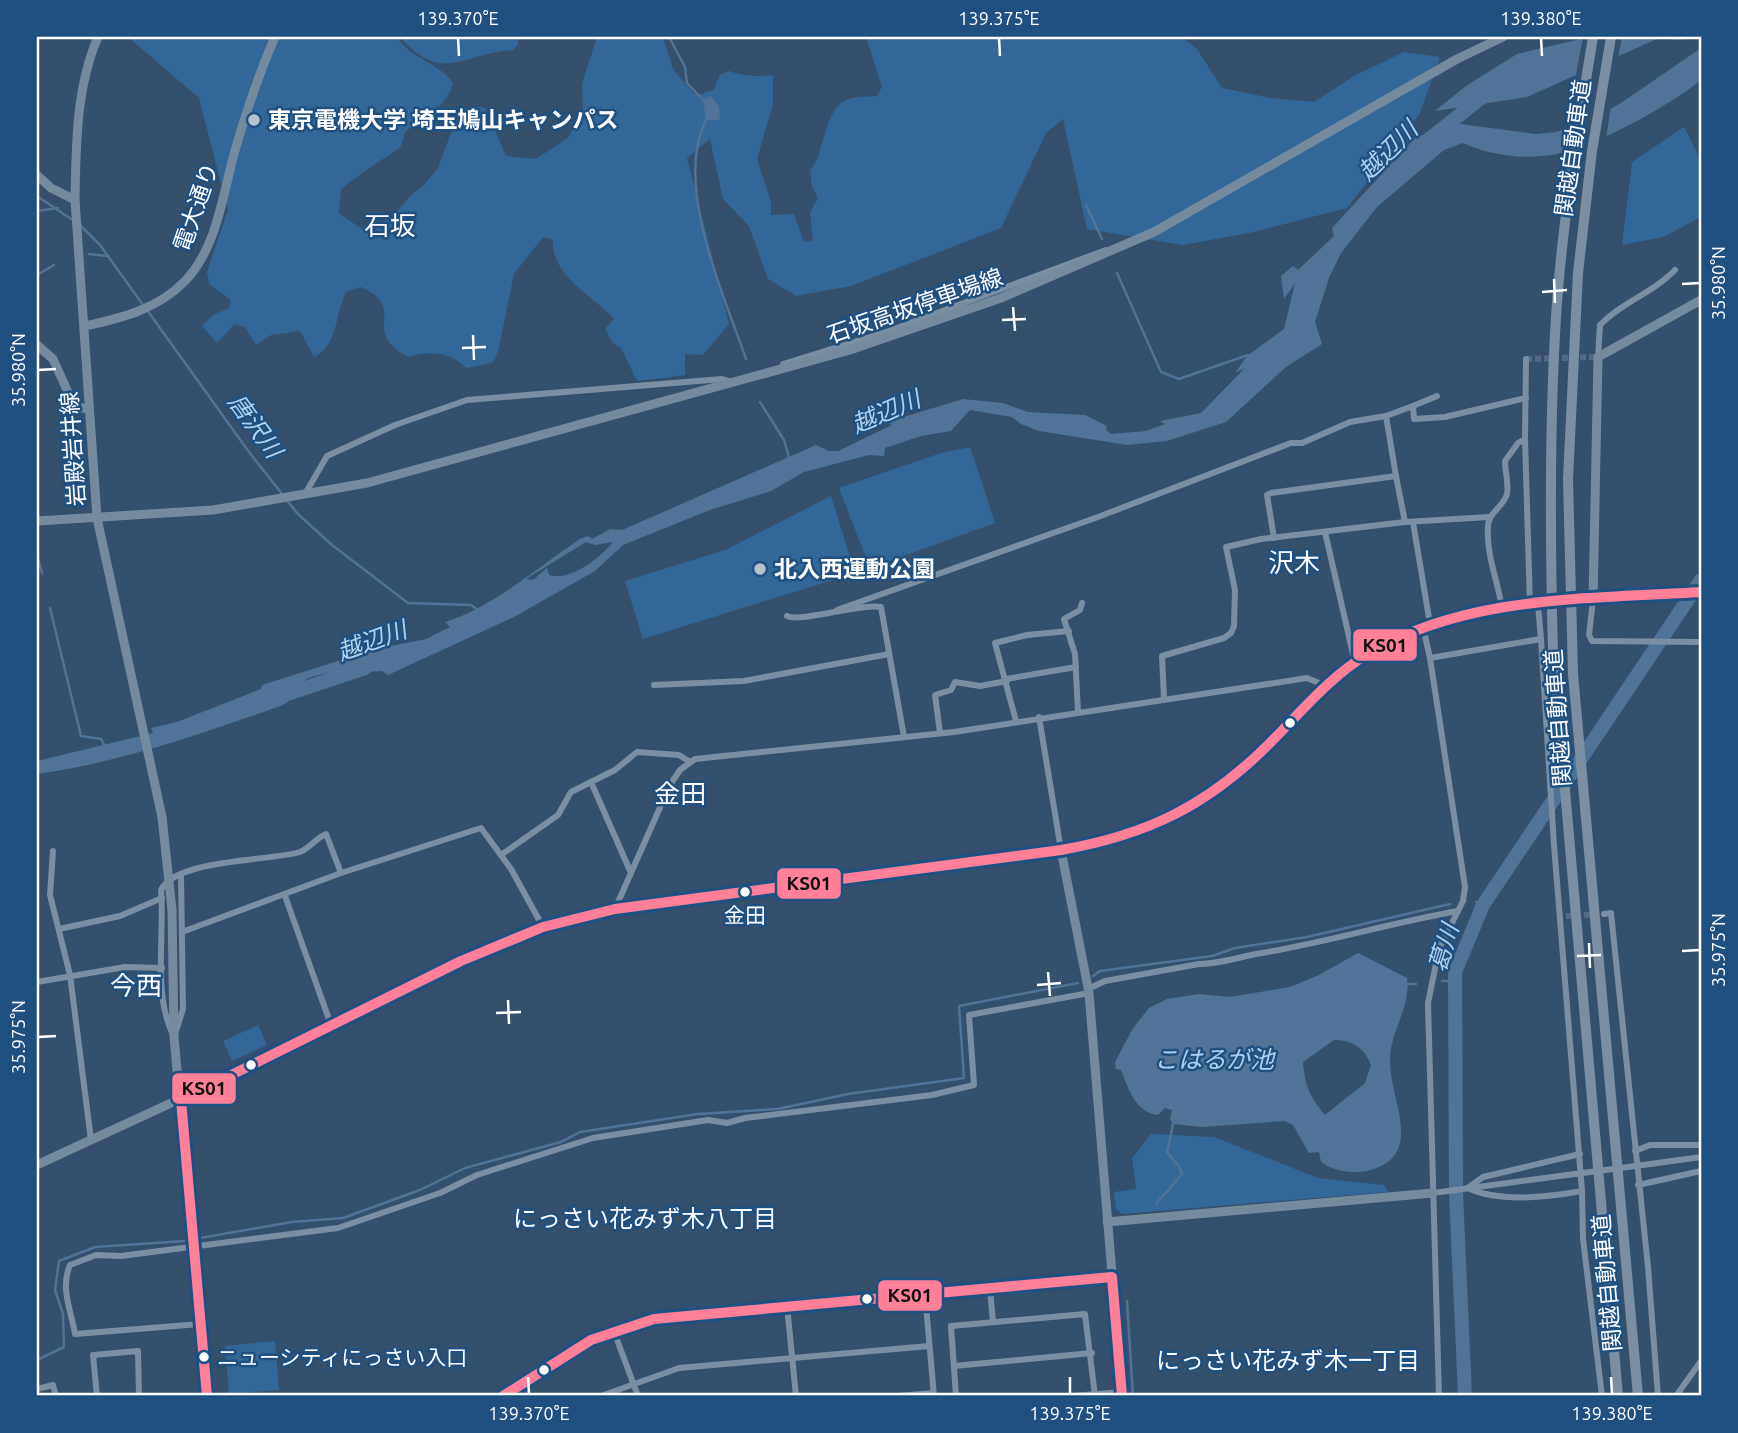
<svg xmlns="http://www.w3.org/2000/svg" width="1738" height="1433" viewBox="0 0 1738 1433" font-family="Ubuntu,'Noto Sans JP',sans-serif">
<rect width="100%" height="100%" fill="#35506c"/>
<!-- green -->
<g fill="#326899">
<path d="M128,37H397C411,60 439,62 453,83C447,108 423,117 405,132L401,147C380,161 361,173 341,189L339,213L360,228L391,219L411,195L425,184L438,168L456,119L474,106L485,108L506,156L536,159L568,138L583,110L582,84L597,37H663L673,69L694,94H702L714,89L720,75L729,71C742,76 759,77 773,75V104L757,159L771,202V215L794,214L804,242L813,240L810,212L818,198L812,187L810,171C826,152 823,107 849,99C857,96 869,97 877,96L882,87L866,37H1182L1197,49L1222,88L1271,98L1314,102L1356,75L1404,52L1440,57L1419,115L1347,208L1254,232L1183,245L1087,229L1063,119L1046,133L1001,228L851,286L796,296L768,279L749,226L723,199L710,139L687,158L729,324L703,355L685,354V375L637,381L621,348L613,343L605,329L614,319C592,294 552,278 553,240L543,237L514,274L498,352L492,363L466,368C452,352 428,350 409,357C358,332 410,309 361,287L346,292C335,314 338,346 314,357L300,331L271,335L256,345L245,327L235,324L217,343L202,326L213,315L229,308L231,300L209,284L207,272L228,210L199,98Z"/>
<path d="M400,37H518V45L513,50C463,53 442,85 400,37Z"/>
<polygon points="1684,127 1701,161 1701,217 1663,237 1622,245 1632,162"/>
<polygon points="970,447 995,523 870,568 839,488 941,453"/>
<polygon points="831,496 855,573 643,639 625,581 725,550"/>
<polygon points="258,1025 267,1045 232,1061 223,1041"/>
<polygon points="1151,1134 1214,1137 1318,1178 1384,1185 1388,1192 1122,1214 1116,1209 1114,1192 1136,1189 1132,1158"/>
<polygon points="275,1341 279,1390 229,1394 225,1346"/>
</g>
<!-- water -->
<g fill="#507397" fill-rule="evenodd">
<polygon points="1589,37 1701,37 1677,40 1659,38 1527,97 1435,111 1466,86 1517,54"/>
<path d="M1701,48V80C1669,106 1598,145 1557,154C1526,160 1491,156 1463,143L1444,150L1377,207L1341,253L1329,278L1315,322L1322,344L1286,367L1226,422L1167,441L1127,445L1039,431L1021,424L1012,417L970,410L951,431L921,436L885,448L884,456L869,455L804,472L771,491L710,510L623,545L595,571L514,617L388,675L382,671C360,673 323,669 303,681C294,687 293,701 283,705C202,734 122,762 37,774V761L153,733L151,728L177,722L261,689L262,685L376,649L426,639L450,627L445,622C492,608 538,567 580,539L588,536L592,539L610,529L622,530L816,445L829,451H838L892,425L887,422L963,399L1003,403L1028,412L1085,415L1107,426L1106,430L1111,434L1146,431L1165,424L1160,421L1201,413L1245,368L1235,373L1247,356L1284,329L1295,283L1284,299L1281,276L1293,266L1298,270L1334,236L1332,228L1416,137L1461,124L1536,134L1556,132L1589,121L1621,103ZM586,542L595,545L613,542C600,558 570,582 549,575L547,568L533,580L526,579Z"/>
<polygon points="711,96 719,107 720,120 706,120 703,100"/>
<path d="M1358,953L1407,978C1411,1004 1392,1030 1390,1056C1387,1097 1429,1156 1367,1171C1352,1174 1333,1171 1321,1162L1319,1152L1309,1153L1293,1125L1285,1121L1202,1127L1173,1124L1170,1119L1172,1110L1165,1108L1158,1115C1136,1113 1128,1088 1121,1070L1116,1069L1115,1062L1133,1028L1149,1008L1167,999L1199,994L1230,997L1290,987L1319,975ZM1334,1040C1352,1040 1365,1048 1371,1065L1365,1083L1325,1115C1309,1096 1305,1085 1303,1062Z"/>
</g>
<!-- pier -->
<g fill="#35506c">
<polygon points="1583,37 1622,37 1617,63 1575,80"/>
<polygon points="1611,105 1606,139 1565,155 1569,124"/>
</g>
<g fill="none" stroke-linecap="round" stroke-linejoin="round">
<!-- stream -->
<g stroke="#507397" stroke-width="2.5">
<polyline points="669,37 685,67 687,83 703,100"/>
<path d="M706,120C673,184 724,295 746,359"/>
<polyline points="37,196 74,221"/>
<polyline points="1086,205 1102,239"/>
<polyline points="37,211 58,208"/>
<polyline points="80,225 100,245 143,305"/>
<polyline points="89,254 107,256"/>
<polyline points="1117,273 1161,372 1179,379 1248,355"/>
<polyline points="37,275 54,265"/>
<polyline points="147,310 249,452 297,513 332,545 408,603 471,605 479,611"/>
<polyline points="760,402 784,440 789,458"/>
<polyline points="37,555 42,573"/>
<polyline points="50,608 81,736 101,739 107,750"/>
<polyline points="1476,902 1483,905"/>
<polyline points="1093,976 1100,971 1212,956 1235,948 1307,937 1450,904"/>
<polyline points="1442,981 1455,981"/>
<polyline points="1408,984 1416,984"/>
<polyline points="1156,1204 1182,1174 1179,1166 1167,1153 1173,1124"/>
<polyline points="200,1238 292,1222 343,1218 420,1190 465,1168 561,1142 580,1132 698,1114 778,1109 848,1094 964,1078 959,1006 1078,983"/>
<polyline points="1127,1301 1133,1396"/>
<polyline points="37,1360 64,1347 63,1314 55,1290 59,1261 95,1247 184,1241"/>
</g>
<!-- river -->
<g stroke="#507397" stroke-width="14">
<polyline points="1428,140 1486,94"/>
<polyline points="278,697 365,668"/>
<polyline points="1465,1396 1456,1193 1455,972 1483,905 1701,580"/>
</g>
<!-- street-tunnel -->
<g stroke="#536a82" stroke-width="6" stroke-dasharray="6 3" stroke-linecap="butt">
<polyline points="1526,359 1598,357"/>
<polyline points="1566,916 1604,914"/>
</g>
<!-- secondary-tunnel -->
<polyline stroke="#536a82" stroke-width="9" stroke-dasharray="9 4.5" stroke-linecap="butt" points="1545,604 1584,600"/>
<!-- street -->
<g stroke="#7b8ea2" stroke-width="6">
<path d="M1598,357L1600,325C1622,302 1653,293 1675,270"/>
<polyline points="783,364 886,332 1106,250"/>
<polyline points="1413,406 1437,396"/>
<polyline points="1525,439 1530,606"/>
<polyline points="1396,476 1386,416 1413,406 1414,419 1445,417 1526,398"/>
<polyline points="305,494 327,456 395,425 467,400 722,379 732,382"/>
<polyline points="1413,522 1430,624"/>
<polyline points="1325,532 1355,663"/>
<polyline points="1274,538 1267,495 1271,493 1396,476 1405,522"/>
<polyline points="1593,600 1589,635 1592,641 1701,642"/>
<path d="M1502,608C1498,581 1486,555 1488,527C1488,512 1503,508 1507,494C1509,484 1505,472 1505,461L1518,443L1525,439L1526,359"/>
<polyline points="837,610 1098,517 1291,443 1302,443 1350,422 1386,416"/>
<path d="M787,616C799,623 862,603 881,607L904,737"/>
<polyline points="1423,627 1430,658 1465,887 1463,901 1439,949 1428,1003 1439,1396"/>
<polyline points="1541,639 1554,845 1582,1191 1583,1239 1602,1396"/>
<polyline points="1430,658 1541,639 1538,605"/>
<polyline points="1006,679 1076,667"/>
<polyline points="654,685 744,681 889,654"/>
<polyline points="1164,699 1162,656 1224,638 1231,633 1234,626 1235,590 1226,547 1261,539 1405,522 1489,517"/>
<polyline points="1078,712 1075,654 1064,619 1080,610 1082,603"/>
<polyline points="1039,717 1061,850"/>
<polyline points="1016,721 995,643 1027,635 1069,631"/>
<polyline points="940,733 935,695 951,690 955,682 980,686 1007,681"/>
<polyline points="591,782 631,873"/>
<polyline points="53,851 50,895 70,975 91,1140"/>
<polyline points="501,855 558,815 571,792 615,770 637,752 679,755 690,762"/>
<path d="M181,876L183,1009L174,1037C152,994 165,937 161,890C176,859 270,861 300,852C309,849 316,838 326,834L341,873"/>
<polyline points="285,896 331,1025"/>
<polyline points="615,909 670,785 680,770 695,759 954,732 1307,678 1326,686"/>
<polyline points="1604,914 1611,913 1648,1267 1658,1396"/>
<polyline points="59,929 120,916 162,898"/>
<polyline points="182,932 341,873 481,828 511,869 543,927"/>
<polyline points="37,982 125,967 162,968"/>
<path d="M1088,989L1105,981L1199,964C1219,964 1236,958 1256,954C1324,943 1390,923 1458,911"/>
<polyline points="1635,1151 1650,1145 1701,1145"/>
<polyline points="1643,1165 1701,1157"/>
<polyline points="1638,1185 1701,1171"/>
<polyline points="1469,1187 1483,1177 1580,1154"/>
<path d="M1468,1188C1499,1203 1549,1197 1582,1191"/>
<polyline points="1433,1193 1575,1174"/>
<polyline points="990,1289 993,1322"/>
<polyline points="925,1294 934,1396"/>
<polyline points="787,1306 796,1396"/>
<path d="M200,1324L75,1334C71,1310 60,1288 70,1265L96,1255L121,1256L338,1228L440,1193L477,1175L593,1138L708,1120L727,1123L745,1118L932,1095L974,1085L969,1015L1089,993"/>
<polyline points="613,1329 638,1396"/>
<polyline points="954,1366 1092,1353"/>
<polyline points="37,1389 53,1385 56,1396"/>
<polyline points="97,1396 93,1355 138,1351 139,1396"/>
<polyline points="601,1396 679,1368 929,1346"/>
<polyline points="898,1396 933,1393"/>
<polyline points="956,1396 951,1326 1085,1314 1095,1396"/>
<polyline points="1072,1396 1122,1392"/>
<polyline points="1676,1396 1701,1361"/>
</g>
<!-- secondary -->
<g stroke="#768a9e" stroke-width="9">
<polyline points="37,175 51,188 75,200 97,518 162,817"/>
<path d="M75,200C76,146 76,87 98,37"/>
<path d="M85,326C122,318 158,309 185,281C218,247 223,191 236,147C247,110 259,73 275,37"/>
<polyline points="37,345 53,359 72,401 77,407 89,409"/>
<polyline points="37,521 213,510 367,483 850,350 1001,298 1154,232 1457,59 1503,37"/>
<polyline points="1584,600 1701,592"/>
<polyline points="1593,600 1598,357 1701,300"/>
<polyline points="1061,850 1089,993 1122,1396"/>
<polyline points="172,910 174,1037 207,1396"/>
<path d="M37,1165C120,1126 205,1089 287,1047C394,994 498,936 615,909L1061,850C1127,839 1188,819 1238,773C1278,738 1311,695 1354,664C1409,623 1476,609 1544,604"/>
<polyline points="1107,1222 1433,1193"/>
<path d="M503,1396C557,1359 588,1333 654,1319L1112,1277"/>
</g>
<!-- highway -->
<g stroke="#7c8fa2" stroke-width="10">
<path d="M1593,37C1578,129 1562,223 1556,317C1549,429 1550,541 1553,653L1618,1396"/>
<polyline points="1611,37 1592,151 1578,273 1568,479 1573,674 1638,1396"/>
</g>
<!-- street-bridge -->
<polyline stroke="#7b8ea2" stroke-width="6" points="1575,1174 1643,1165"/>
<!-- secondary-bridge -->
<polyline stroke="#768a9e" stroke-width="9" points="162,817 172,910"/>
<defs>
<g id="bus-1">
<path d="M207,1396L181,1100L461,961L543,927L615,909L1061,850C1147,835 1207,806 1269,744C1301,712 1331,675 1371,652C1469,595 1591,599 1701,592"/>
<polyline points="503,1396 591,1340 654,1319 1112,1277 1122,1396"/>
</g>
</defs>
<!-- bus-1 casing -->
<use href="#bus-1" stroke="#1e5182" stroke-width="16"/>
<!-- bus-1 -->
<use href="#bus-1" stroke="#ff8098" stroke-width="10"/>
</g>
<!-- ticks -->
<path fill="none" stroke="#fff" stroke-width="2.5" d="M458,38L459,56M999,38L1000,56M1541,38L1542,56M1554,279L1555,303M1682,284L1700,283M1542,292L1567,290M1013,307L1015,331M1002,320L1026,319M473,335L474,360M462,348L486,347M38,370L56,369M1589,943L1590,968M1682,951L1700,950M1577,956L1601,955M1048,972L1050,996M1037,985L1061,983M508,1000L509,1024M496,1013L521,1012M38,1037L56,1036M528,1377L529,1394M1070,1377V1394M1611,1377L1612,1394"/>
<!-- markers -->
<g fill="#b8c2cc" stroke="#1e5182" stroke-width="2.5">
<circle cx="254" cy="120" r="7"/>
<circle cx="760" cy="569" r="7"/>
</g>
<g fill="#fff" stroke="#1e5182" stroke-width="2.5">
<circle cx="1290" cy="723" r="6"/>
<circle cx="745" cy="892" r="6"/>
<circle cx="251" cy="1065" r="6"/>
<circle cx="867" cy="1299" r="6"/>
<circle cx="204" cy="1357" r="6"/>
<circle cx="544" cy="1370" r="6"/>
</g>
<g text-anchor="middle" stroke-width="5" stroke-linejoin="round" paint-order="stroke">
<!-- bus labels -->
<g font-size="21" fill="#fff" stroke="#1e5182">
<text x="745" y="923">金田</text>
<text x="217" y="1365" text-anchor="start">ニューシティにっさい入口</text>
</g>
<!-- poi labels -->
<g font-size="23" font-weight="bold" fill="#fff" stroke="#1e5182" text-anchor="start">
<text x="268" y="128">東京電機大学 埼玉鳩山キャンパス</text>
<text x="774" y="577">北入西運動公園</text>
</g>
<!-- street labels -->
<g font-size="23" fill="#fff" stroke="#1e5182">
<text transform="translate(1573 148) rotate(-82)" y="8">関越自動車道</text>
<text transform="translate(196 207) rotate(-71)" y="8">電大通り</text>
<text transform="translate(915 306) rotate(-19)" y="8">石坂高坂停車場線</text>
<text transform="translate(73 449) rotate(-94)" y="8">岩殿岩井線</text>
<text transform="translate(1558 718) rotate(-94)" y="8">関越自動車道</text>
<text transform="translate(1607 1283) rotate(-95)" y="8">関越自動車道</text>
</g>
<!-- water labels -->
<g font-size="24" font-style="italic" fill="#afd2f1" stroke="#1e5182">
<text transform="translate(1388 151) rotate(-45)" y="8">越辺川</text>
<text transform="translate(886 412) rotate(-23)" y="8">越辺川</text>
<text transform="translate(255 426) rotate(54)" y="8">唐沢川</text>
<text transform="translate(372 641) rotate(-20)" y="8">越辺川</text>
<text transform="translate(1444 948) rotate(-73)" y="8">葛川</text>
<text x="1214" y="1068">こはるが池</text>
</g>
<!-- neighbourhood labels -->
<g font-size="24" fill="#fff" stroke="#1e5182">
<text x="645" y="1227">にっさい花みず木八丁目</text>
<text x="1288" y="1369">にっさい花みず木一丁目</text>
</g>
<!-- quarter labels -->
<g font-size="26" fill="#fff" stroke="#1e5182">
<text x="390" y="235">石坂</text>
<text x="1294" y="572">沢木</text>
<text x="680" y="803">金田</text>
<text x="136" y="995">今西</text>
</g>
</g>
<g stroke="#1e5182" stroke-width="2.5">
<rect x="1352" y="628" width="66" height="34" rx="7" fill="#ff8098"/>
<rect x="776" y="867" width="66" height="33" rx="7" fill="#ff8098"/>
<rect x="171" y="1072" width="66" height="33" rx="7" fill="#ff8098"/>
<rect x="877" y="1279" width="66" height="33" rx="7" fill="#ff8098"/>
</g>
<g font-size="19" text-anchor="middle" font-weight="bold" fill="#111">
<text x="1385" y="652">KS01</text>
<text x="809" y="890">KS01</text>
<text x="204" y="1095">KS01</text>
<text x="910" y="1302">KS01</text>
</g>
<!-- border -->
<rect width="1738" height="1433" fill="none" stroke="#1e5182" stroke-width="77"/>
<rect x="38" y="38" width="1662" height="1356" fill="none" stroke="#fff" stroke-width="2.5"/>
<g font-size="18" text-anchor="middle" fill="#fff">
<text x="458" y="25">139.370°E</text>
<text x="999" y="25">139.375°E</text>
<text x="1541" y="25">139.380°E</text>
<text transform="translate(1719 283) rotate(-90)" y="6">35.980°N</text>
<text transform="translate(19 370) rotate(-90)" y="6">35.980°N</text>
<text transform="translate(1719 950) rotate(-90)" y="6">35.975°N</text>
<text transform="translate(19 1037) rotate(-90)" y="6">35.975°N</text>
<text x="529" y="1420">139.370°E</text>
<text x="1070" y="1420">139.375°E</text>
<text x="1612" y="1420">139.380°E</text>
</g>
</svg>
